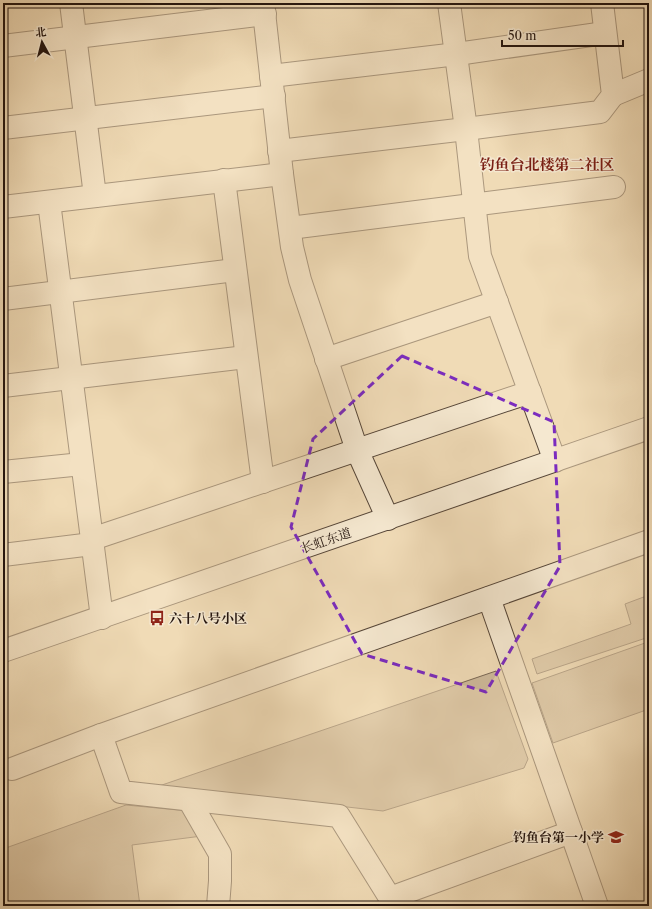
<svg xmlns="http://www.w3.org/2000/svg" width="652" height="909" viewBox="0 0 652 909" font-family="'Libre Caslon Text','Noto Serif SC',serif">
<rect width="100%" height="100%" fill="#f0dbb7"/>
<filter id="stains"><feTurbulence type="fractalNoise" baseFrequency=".005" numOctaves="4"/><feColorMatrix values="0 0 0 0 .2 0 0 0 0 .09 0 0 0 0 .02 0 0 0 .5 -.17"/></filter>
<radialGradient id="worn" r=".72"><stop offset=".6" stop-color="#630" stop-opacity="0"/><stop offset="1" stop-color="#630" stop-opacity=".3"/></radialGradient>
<!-- green -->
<g fill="#cdb99a" stroke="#786654">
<polygon points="649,595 649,637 537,674 532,659 631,624 625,604"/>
<polygon points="645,643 649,643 649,709 553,743 532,683"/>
<polygon points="496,671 528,759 524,768 383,811 159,786"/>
<polygon points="126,805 199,812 202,836 132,845 140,906 3,906 3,849"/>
</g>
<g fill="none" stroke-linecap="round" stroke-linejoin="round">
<defs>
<g id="minor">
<polyline points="71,3 95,196"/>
<polyline points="263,3 282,174 292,247 300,280 357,450 388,519"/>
<polyline points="449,3 466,129 480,256 555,461"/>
<polyline points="3,46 265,14"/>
<polyline points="271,76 457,54 605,33"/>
<polyline points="613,95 649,80"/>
<polyline points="3,128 274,96"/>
<polyline points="279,151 466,129 600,112 613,95 602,3"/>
<polyline points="224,180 263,482"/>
<polyline points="49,202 102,618"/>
<polyline points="3,207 282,174"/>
<polyline points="290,228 614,187"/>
<polyline points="3,299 235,270"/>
<polyline points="326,359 497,302"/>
<polyline points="3,386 246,357"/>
<polyline points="3,472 82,464"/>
<polyline points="92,539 530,392"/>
<polyline points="3,555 92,544"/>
<polyline points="489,598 597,906"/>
<polyline points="3,651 649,428"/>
<polyline points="101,735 121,792 339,816 390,898 392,906"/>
<polyline points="12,769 101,735 649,541"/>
<polyline points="189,800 220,854 220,881 218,906"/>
<polyline points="390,898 571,832"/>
</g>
</defs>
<!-- minor casing -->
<use href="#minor" stroke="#564638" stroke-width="24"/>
<!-- minor -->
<use href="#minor" stroke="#f5e8d0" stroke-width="22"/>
</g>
<!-- marked area -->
<path d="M0 0H652V909H0ZM402,356L554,422L560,566L486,692L362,654L291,527L313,439Z" fill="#f0dbb7" fill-opacity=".55" fill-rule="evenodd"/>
<path fill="none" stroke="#7b2cbf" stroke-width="3" stroke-dasharray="8 5" stroke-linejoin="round" d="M402,356L554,422L560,566L486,692L362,654L291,527L313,439Z"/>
<!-- icons -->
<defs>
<symbol id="bus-bare" viewBox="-9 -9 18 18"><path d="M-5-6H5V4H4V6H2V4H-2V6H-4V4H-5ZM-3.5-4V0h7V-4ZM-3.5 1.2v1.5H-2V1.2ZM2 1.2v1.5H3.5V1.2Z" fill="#8f2418" stroke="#f5e8d0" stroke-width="2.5" paint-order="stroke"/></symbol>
<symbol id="school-bare" viewBox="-9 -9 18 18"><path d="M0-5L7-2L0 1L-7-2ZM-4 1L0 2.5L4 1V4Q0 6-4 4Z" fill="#8f2418" stroke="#f5e8d0" stroke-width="2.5" paint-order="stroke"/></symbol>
</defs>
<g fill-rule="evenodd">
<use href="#bus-bare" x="146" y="607" width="22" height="22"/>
<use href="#school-bare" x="605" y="826" width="22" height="22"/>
</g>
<g text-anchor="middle" stroke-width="3" stroke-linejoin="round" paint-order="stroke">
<!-- street labels -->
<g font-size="13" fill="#23140e" stroke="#f5e8d0">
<text transform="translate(326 540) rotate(-19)" y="5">长虹东道</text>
</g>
<!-- poi labels -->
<g font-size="13" font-weight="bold" fill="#23140e" stroke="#f5e8d0" text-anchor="start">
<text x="169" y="623">六十八号小区</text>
<text x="604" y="842" text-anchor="end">钓鱼台第一小学</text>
</g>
<!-- quarter labels -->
<g font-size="15" font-weight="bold" fill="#7a1f14" stroke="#f5e8d0">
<text x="547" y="170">钓鱼台北楼第二社区</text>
</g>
</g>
<!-- margin -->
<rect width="652" height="909" fill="none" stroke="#f0dbb7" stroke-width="16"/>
<rect x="4" y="4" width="644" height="901" fill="none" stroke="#23140e" stroke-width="2"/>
<rect x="8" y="8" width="636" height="893" fill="none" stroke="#23140e"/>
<!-- north arrow -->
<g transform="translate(42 42) rotate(353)" stroke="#f5e8d0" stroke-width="3" paint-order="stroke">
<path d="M0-3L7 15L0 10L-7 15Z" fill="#23140e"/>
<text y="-6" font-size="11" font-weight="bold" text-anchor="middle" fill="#23140e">北</text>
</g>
<!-- scale -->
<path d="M502 40v6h121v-6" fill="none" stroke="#23140e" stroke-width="2"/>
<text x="508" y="40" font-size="12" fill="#23140e" stroke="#f5e8d0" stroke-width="3" paint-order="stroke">50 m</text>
<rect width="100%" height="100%" filter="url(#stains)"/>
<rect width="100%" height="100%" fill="url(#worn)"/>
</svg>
